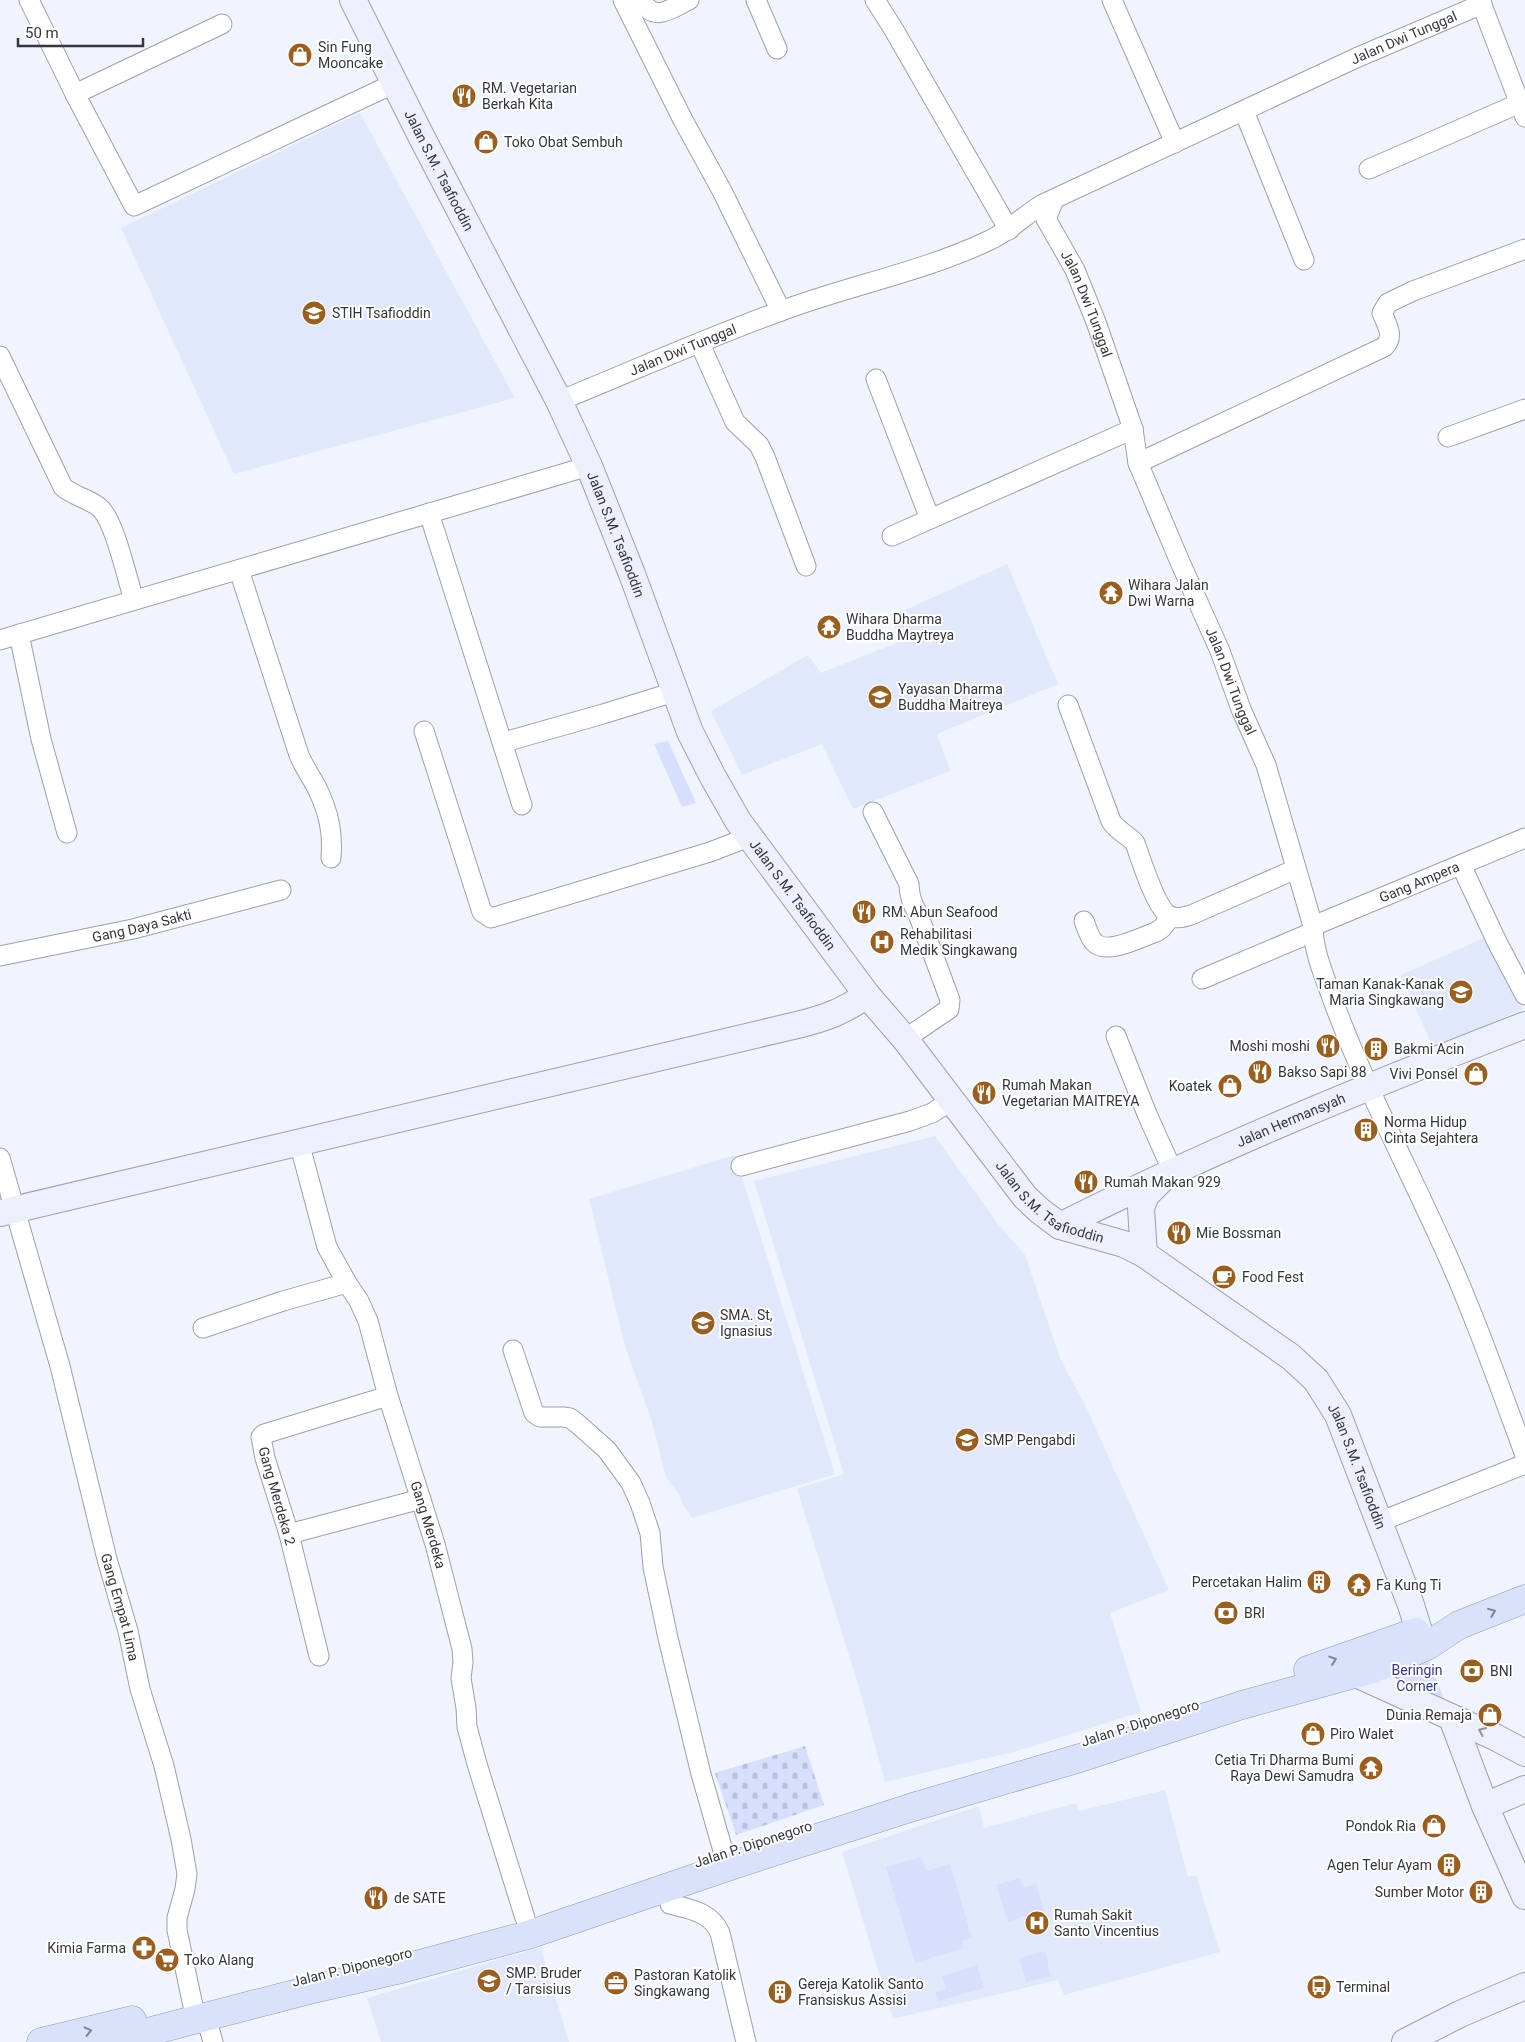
<svg xmlns="http://www.w3.org/2000/svg" width="1525" height="2042" viewBox="0 0 1525 2042" font-family="Roboto,sans-serif">
<defs>
<pattern id="cemetery-stones" width="16" height="16" patternUnits="userSpaceOnUse" patternTransform="scale(1.25)"><rect width="16" height="16" fill="#d7dffc"/><path d="M2 7V4a2 2 0 0 1 4 0v3zM10 15v-3a2 2 0 0 1 4 0v3z" fill="#b9c0d9"/></pattern>
</defs>
<rect width="100%" height="100%" fill="#f0f4fe"/>
<!-- built -->
<g fill="#e2e8fc">
<polygon points="360,113 515,398 234,474 121,228"/>
<polygon points="1007,564 1058,684 937,734 950,771 853,809 822,744 742,775 711,711 808,655 821,673 899,642 892,616"/>
<polygon points="1486,937 1523,1009 1434,1050 1401,975"/>
<polygon points="935,1136 998,1224 1025,1255 1060,1358 1085,1405 1169,1590 1110,1613 1141,1712 1017,1751 885,1782 858,1684 797,1489 844,1474 754,1181"/>
<polygon points="735,1155 835,1474 692,1518 683,1504 680,1496 666,1477 652,1422 625,1346 589,1199"/>
<polygon points="1165,1790 1188,1877 1197,1875 1202,1895 1220,1952 1064,1995 1058,1980 893,2019 842,1852 979,1806 984,1828 1076,1803 1079,1811"/>
<polygon points="542,1947 545,1963 569,2042 381,2042 367,1998"/>
</g>
<!-- cemetery -->
<polygon fill="url(#cemetery-stones)" points="805,1746 824,1805 736,1835 715,1773"/>
<!-- park -->
<g fill="#d7dffc">
<polygon points="668,741 696,803 682,807 654,744"/>
<polygon points="1426,1654 1448,1709 1390,1677"/>
<polygon points="921,1857 926,1871 950,1864 972,1938 962,1941 964,1948 915,1963 886,1867"/>
<polygon points="1020,1878 1023,1887 1036,1884 1044,1910 1008,1922 996,1885"/>
<polygon points="1045,1951 1051,1976 1026,1982 1019,1958"/>
<polygon points="977,1965 984,1988 938,2001 935,1992 946,1989 942,1976"/>
</g>
<g fill="none" stroke-linecap="round" stroke-linejoin="round">
<defs>
<g id="street">
<polyline points="29,0 75,94 134,206 395,83"/>
<polyline points="623,0 683,120 722,191 781,311"/>
<path d="M642,0C653,24 672,8 689,0"/>
<polyline points="756,0 777,49"/>
<polyline points="875,0 894,30 1009,230"/>
<polyline points="1112,0 1175,143"/>
<polyline points="1480,0 1525,117"/>
<polyline points="75,94 222,24"/>
<polyline points="1244,111 1304,260"/>
<polyline points="1369,169 1520,103"/>
<path id="s1" d="M1054,200L1046,219L1075,270L1096,322L1133,429L1138,463L1180,562L1220,651L1241,709L1266,765L1313,926C1313,949 1323,973 1331,995C1361,1078 1402,1156 1439,1237C1472,1308 1498,1382 1525,1455"/>
<polyline points="700,344 735,422 759,445 765,457 806,566"/>
<path d="M0,356L63,487C75,497 90,499 100,508C115,522 127,579 134,600"/>
<polyline points="876,379 930,519"/>
<path id="s2" d="M559,401C633,371 706,338 781,311C850,285 923,272 990,240C1010,231 1024,215 1043,204L1356,58L1482,4"/>
<polyline points="1448,437 1525,409"/>
<path d="M1138,463L1384,347C1395,337 1387,325 1382,313L1388,303L1413,291L1525,249"/>
<polyline points="429,513 522,805"/>
<polyline points="892,536 1133,429"/>
<path d="M239,570L299,755C304,767 312,778 318,790C329,814 333,832 331,858"/>
<polyline points="19,634 41,739 67,833"/>
<polyline points="0,640 589,466"/>
<path d="M1068,705L1111,821C1117,831 1127,834 1135,843C1141,859 1156,910 1171,917C1178,919 1184,917 1191,915L1296,869"/>
<polyline points="424,731 482,912 491,918 710,852 749,837"/>
<polyline points="508,741 603,714 674,692"/>
<path d="M873,812L909,884C909,896 912,904 918,914L950,1000L949,1009L905,1039"/>
<polyline points="1461,865 1497,942 1525,995"/>
<path d="M1084,921C1087,928 1089,937 1094,942C1106,956 1141,937 1156,932L1162,928L1171,916"/>
<path id="s3" d="M1313,926L1525,838"/>
<path id="s4" d="M0,956L133,929L281,890"/>
<polyline points="1202,979 1313,932"/>
<polyline points="1116,1036 1147,1114 1173,1172"/>
<path id="s5" d="M299,1142L327,1247L347,1283L359,1301L368,1321L388,1396L435,1544L462,1649L463,1662L461,1678L466,1708L467,1727L477,1764L525,1918"/>
<path id="s6" d="M0,1158L60,1366L107,1559L128,1631L140,1689L164,1766L181,1839L187,1874L185,1889L177,1918V1930L193,2006"/>
<polyline points="741,1166 910,1121 932,1113 952,1100"/>
<polyline points="203,1328 283,1301 347,1283"/>
<polyline points="513,1350 534,1413 540,1417 563,1417 570,1418 579,1425 607,1450 631,1483 640,1503 650,1533 653,1567 668,1638 701,1774 724,1854"/>
<polyline points="1379,1522 1525,1464"/>
<polyline points="289,1534 421,1499"/>
<polyline points="319,1656 289,1534 265,1458 261,1437 264,1434 388,1396"/>
<path d="M670,1904C690,1909 711,1912 720,1933L746,2042"/>
<polyline points="206,2017 213,2042"/>
</g>
<g id="secondary">
<path id="s7" d="M353,0L420,134L559,401L589,466L632,574L690,732L713,777L738,821L867,995L905,1039L1025,1197L1040,1211L1060,1226L1124,1244L1144,1254L1291,1357L1316,1380L1338,1415L1411,1605L1419,1631"/>
<path d="M0,1213L797,1025C826,1018 842,1012 867,995"/>
<path id="s8" d="M1060,1226C1211,1150 1368,1086 1525,1025"/>
<polyline points="1144,1254 1141,1208 1146,1195 1162,1179"/>
<polyline points="1356,1674 1495,1737 1525,1753"/>
<polyline points="1452,1718 1485,1806 1525,1896"/>
<polyline points="1485,1806 1525,1789"/>
<polyline points="1405,2042 1460,2014 1525,1986"/>
</g>
<g id="primary">
<polyline points="1308,1670 1416,1632"/>
<polyline points="41,2042 132,2020"/>
<polyline points="109,2042 317,1988 401,1969 528,1935 736,1864 913,1807 1080,1758 1242,1705 1376,1668 1427,1646 1459,1625 1525,1599"/>
</g>
</defs>
<!-- street casing -->
<use href="#street" stroke="#9ca0ac" stroke-width="21"/>
<!-- secondary casing -->
<use href="#secondary" stroke="#9ca0ac" stroke-width="28"/>
<!-- primary casing -->
<use href="#primary" stroke="#9098b6" stroke-width="29"/>
<!-- street -->
<use href="#street" stroke="#fff" stroke-width="19"/>
<!-- secondary -->
<use href="#secondary" stroke="#ecf0fd" stroke-width="26"/>
<!-- primary -->
<use href="#primary" stroke="#dae1fb" stroke-width="28"/>
</g>
<!-- one-way arrows -->
<defs><path id="oneway-chevron" d="M-2-3.5L2.5 0L-2 3.5" fill="none" stroke-width="1.6" stroke-linecap="round" stroke-linejoin="round" transform="scale(1.25)"/></defs>
<g stroke="#7f8391">
<use href="#oneway-chevron" transform="translate(1492 1612) rotate(-22)"/>
<use href="#oneway-chevron" transform="translate(1333 1660) rotate(-18)"/>
<use href="#oneway-chevron" transform="translate(88 2031) rotate(-13)"/>
</g>
<use stroke="#90939c" href="#oneway-chevron" transform="translate(1482 1731) rotate(-156)"/>
<!-- icons -->
<defs>
<symbol id="shop-disc" viewBox="-11 -11 22 22"><circle r="9.5" fill="#9a5f1f" stroke="#fff"/><path d="M-5-2.5h2.3a2.7 3.5 0 0 1 5.4 0H5L5.5 6h-11ZM-1.5-2.5h3a1.5 2.3 0 0 0-3 0Z" fill="#fff"/></symbol>
<symbol id="restaurant-disc" viewBox="-11 -11 22 22"><circle r="9.5" fill="#9a5f1f" stroke="#fff"/><path d="M-5-6h1v4h1v-4h1v4h1v-4h1v5L-1.5 .5V6h-2V.5L-5-1ZM5-6V6H3V1.5H1.5Q1.5-4 5-6Z" fill="#fff"/></symbol>
<symbol id="university-disc" viewBox="-11 -11 22 22"><circle r="9.5" fill="#9a5f1f" stroke="#fff"/><path d="M0-5L7-2L0 1L-7-2ZM-4 1L0 2.5L4 1V4Q0 6-4 4Z" fill="#fff"/></symbol>
<symbol id="temple-disc" viewBox="-11 -11 22 22"><circle r="9.5" fill="#9a5f1f" stroke="#fff"/><path d="M0-6L5-2H3V0L6.5 2.5H4V6H1.5V3h-3V6H-4V2.5H-6.5L-3 0V-2H-5Z" fill="#fff"/></symbol>
<symbol id="school-disc" viewBox="-11 -11 22 22"><circle r="9.5" fill="#9a5f1f" stroke="#fff"/><path d="M0-5L7-2L0 1L-7-2ZM-4 1L0 2.5L4 1V4Q0 6-4 4Z" fill="#fff"/></symbol>
<symbol id="hospital-disc" viewBox="-11 -11 22 22"><circle r="9.5" fill="#9a5f1f" stroke="#fff"/><path d="M-5-5h3v3.5h4V-5h3V5h-3V1.5h-4V5h-3Z" fill="#fff"/></symbol>
<symbol id="building-disc" viewBox="-11 -11 22 22"><circle r="9.5" fill="#9a5f1f" stroke="#fff"/><path d="M-4-6H4V6H1V3H-1V6H-4ZM-2.5-4.3h1.7v1.8h-1.7ZM.8-4.3h1.7v1.8H.8ZM-2.5-1h1.7V.8h-1.7ZM.8-1h1.7V.8H.8Z" fill="#fff"/></symbol>
<symbol id="cafe-disc" viewBox="-11 -11 22 22"><circle r="9.5" fill="#9a5f1f" stroke="#fff"/><path d="M-5.5-4.5H6V0H3Q3 3.5 0 3.5H-2.5Q-5.5 3.5-5.5 0ZM3-3.2v2h1.7v-2ZM-6 4.5H4V6H-6Z" fill="#fff"/></symbol>
<symbol id="bank-disc" viewBox="-11 -11 22 22"><circle r="9.5" fill="#9a5f1f" stroke="#fff"/><path d="M-6-4H6V4H-6ZM0-2.3a2.3 2.3 0 1 0 0 4.6a2.3 2.3 0 1 0 0-4.6Z" fill="#fff"/></symbol>
<symbol id="pharmacy-disc" viewBox="-11 -11 22 22"><circle r="9.5" fill="#9a5f1f" stroke="#fff"/><path d="M-2-6h4v4h4v4h-4v4h-4v-4h-4v-4h4Z" fill="#fff"/></symbol>
<symbol id="supermarket-disc" viewBox="-11 -11 22 22"><circle r="9.5" fill="#9a5f1f" stroke="#fff"/><path d="M-6-5.5h2.5l.6 2H6L4.5 2H-2.5L-4.4-4H-6ZM-1.5 3.2a1.3 1.3 0 1 0 .1 0ZM3 3.2a1.3 1.3 0 1 0 .1 0Z" fill="#fff"/></symbol>
<symbol id="office-disc" viewBox="-11 -11 22 22"><circle r="9.5" fill="#9a5f1f" stroke="#fff"/><path d="M-6-3h4V-5.5h4V-3h4V5H-6ZM-1-4.5V-3h2v-1.5ZM-6 0V1H6V0Z" fill="#fff"/></symbol>
<symbol id="bus-disc" viewBox="-11 -11 22 22"><circle r="9.5" fill="#9a5f1f" stroke="#fff"/><path d="M-5-6H5V4H4V6H2V4H-2V6H-4V4H-5ZM-3.5-4V0h7V-4ZM-3.5 1.2v1.5H-2V1.2ZM2 1.2v1.5H3.5V1.2Z" fill="#fff"/></symbol>
</defs>
<g fill-rule="evenodd">
<use href="#shop-disc" x="286" y="41" width="28" height="28"/>
<use href="#restaurant-disc" x="450" y="82" width="28" height="28"/>
<use href="#shop-disc" x="472" y="128" width="28" height="28"/>
<use href="#university-disc" x="300" y="299" width="28" height="28"/>
<use href="#temple-disc" x="1097" y="579" width="28" height="28"/>
<use href="#temple-disc" x="815" y="613" width="28" height="28"/>
<use href="#school-disc" x="866" y="683" width="28" height="28"/>
<use href="#restaurant-disc" x="850" y="898" width="28" height="28"/>
<use href="#hospital-disc" x="868" y="928" width="28" height="28"/>
<use href="#school-disc" x="1447" y="978" width="28" height="28"/>
<use href="#restaurant-disc" x="1314" y="1032" width="28" height="28"/>
<use href="#building-disc" x="1362" y="1035" width="28" height="28"/>
<use href="#restaurant-disc" x="1246" y="1058" width="28" height="28"/>
<use href="#shop-disc" x="1462" y="1060" width="28" height="28"/>
<use href="#shop-disc" x="1216" y="1072" width="28" height="28"/>
<use href="#restaurant-disc" x="970" y="1079" width="28" height="28"/>
<use href="#building-disc" x="1352" y="1116" width="28" height="28"/>
<use href="#restaurant-disc" x="1072" y="1168" width="28" height="28"/>
<use href="#restaurant-disc" x="1165" y="1219" width="28" height="28"/>
<use href="#cafe-disc" x="1210" y="1263" width="28" height="28"/>
<use href="#school-disc" x="689" y="1309" width="28" height="28"/>
<use href="#school-disc" x="953" y="1426" width="28" height="28"/>
<use href="#building-disc" x="1305" y="1568" width="28" height="28"/>
<use href="#temple-disc" x="1345" y="1571" width="28" height="28"/>
<use href="#bank-disc" x="1212" y="1599" width="28" height="28"/>
<use href="#bank-disc" x="1458" y="1657" width="28" height="28"/>
<use href="#shop-disc" x="1476" y="1701" width="28" height="28"/>
<use href="#shop-disc" x="1299" y="1720" width="28" height="28"/>
<use href="#temple-disc" x="1357" y="1754" width="28" height="28"/>
<use href="#shop-disc" x="1420" y="1812" width="28" height="28"/>
<use href="#building-disc" x="1435" y="1851" width="28" height="28"/>
<use href="#building-disc" x="1467" y="1878" width="28" height="28"/>
<use href="#restaurant-disc" x="362" y="1884" width="28" height="28"/>
<use href="#hospital-disc" x="1023" y="1909" width="28" height="28"/>
<use href="#pharmacy-disc" x="130" y="1934" width="28" height="28"/>
<use href="#supermarket-disc" x="153" y="1946" width="28" height="28"/>
<use href="#school-disc" x="475" y="1967" width="28" height="28"/>
<use href="#office-disc" x="602" y="1969" width="28" height="28"/>
<use href="#bus-disc" x="1305" y="1973" width="28" height="28"/>
<use href="#building-disc" x="766" y="1978" width="28" height="28"/>
</g>
<g text-anchor="middle" stroke-width="4" stroke-linejoin="round" paint-order="stroke">
<!-- street labels -->
<g font-size="14" fill="#35363b" stroke="#fff">
<text dy="5" stroke="none"><textPath href="#s2" startOffset="922">Jalan Dwi Tunggal</textPath></text>
<text dy="5" stroke="none"><textPath href="#s7" startOffset="191">Jalan S.M. Tsafioddin</textPath></text>
<text dy="5" stroke="none"><textPath href="#s1" startOffset="115">Jalan Dwi Tunggal</textPath></text>
<text dy="5" stroke="none"><textPath href="#s2" startOffset="134">Jalan Dwi Tunggal</textPath></text>
<text dy="5" stroke="none"><textPath href="#s7" startOffset="596">Jalan S.M. Tsafioddin</textPath></text>
<text dy="5" stroke="none"><textPath href="#s1" startOffset="520">Jalan Dwi Tunggal</textPath></text>
<text dy="5" stroke="none"><textPath href="#s3" startOffset="115">Gang Ampera</textPath></text>
<text dy="5" stroke="none"><textPath href="#s7" startOffset="1000">Jalan S.M. Tsafioddin</textPath></text>
<text dy="5" stroke="none"><textPath href="#s4" startOffset="145">Gang Daya Sakti</textPath></text>
<text dy="5" stroke="none"><textPath href="#s8" startOffset="254">Jalan Hermansyah</textPath></text>
<text dy="5" stroke="none"><textPath href="#s7" startOffset="1405">Jalan S.M. Tsafioddin</textPath></text>
<text dy="5" stroke="none"><textPath href="#s7" startOffset="1825">Jalan S.M. Tsafioddin</textPath></text>
<text transform="translate(277 1496) rotate(74)" y="5">Gang Merdeka 2</text>
<text dy="5" stroke="none"><textPath href="#s5" startOffset="406">Gang Merdeka</textPath></text>
<text dy="5" stroke="none"><textPath href="#s6" startOffset="465">Gang Empat Lima</textPath></text>
<text transform="translate(1140 1723) rotate(-18)" y="5">Jalan P. Diponegoro</text>
<text transform="translate(753 1844) rotate(-18)" y="5">Jalan P. Diponegoro</text>
<text transform="translate(352 1967) rotate(-14)" y="5">Jalan P. Diponegoro</text>
</g>
<!-- poi labels -->
<g font-size="14" fill="#35363b" stroke="#fff" text-anchor="start">
<text x="318" y="52">Sin Fung<tspan x="318" dy="16">Mooncake</tspan></text>
<text x="482" y="93">RM. Vegetarian<tspan x="482" dy="16">Berkah Kita</tspan></text>
<text x="504" y="147">Toko Obat Sembuh</text>
<text x="332" y="318">STIH Tsafioddin</text>
<text x="1128" y="590">Wihara Jalan<tspan x="1128" dy="16">Dwi Warna</tspan></text>
<text x="846" y="624">Wihara Dharma<tspan x="846" dy="16">Buddha Maytreya</tspan></text>
<text x="898" y="694">Yayasan Dharma<tspan x="898" dy="16">Buddha Maitreya</tspan></text>
<text x="882" y="917">RM. Abun Seafood</text>
<text x="900" y="939">Rehabilitasi<tspan x="900" dy="16">Medik Singkawang</tspan></text>
<text x="1444" y="989" text-anchor="end">Taman Kanak-Kanak<tspan x="1444" dy="16">Maria Singkawang</tspan></text>
<text x="1310" y="1051" text-anchor="end">Moshi moshi</text>
<text x="1394" y="1054">Bakmi Acin</text>
<text x="1278" y="1077">Bakso Sapi 88</text>
<text x="1458" y="1079" text-anchor="end">Vivi Ponsel</text>
<text x="1002" y="1090">Rumah Makan<tspan x="1002" dy="16">Vegetarian MAITREYA</tspan></text>
<text x="1212" y="1091" text-anchor="end">Koatek</text>
<text x="1384" y="1127">Norma Hidup<tspan x="1384" dy="16">Cinta Sejahtera</tspan></text>
<text x="1104" y="1187">Rumah Makan 929</text>
<text x="1196" y="1238">Mie Bossman</text>
<text x="1242" y="1282">Food Fest</text>
<text x="720" y="1320">SMA. St,<tspan x="720" dy="16">Ignasius</tspan></text>
<text x="984" y="1445">SMP Pengabdi</text>
<text x="1302" y="1587" text-anchor="end">Percetakan Halim</text>
<text x="1376" y="1590">Fa Kung Ti</text>
<text x="1244" y="1618">BRI</text>
<text x="1490" y="1676">BNI</text>
<text x="1472" y="1720" text-anchor="end">Dunia Remaja</text>
<text x="1330" y="1739">Piro Walet</text>
<text x="1354" y="1765" text-anchor="end">Cetia Tri Dharma Bumi<tspan x="1354" dy="16">Raya Dewi Samudra</tspan></text>
<text x="1416" y="1831" text-anchor="end">Pondok Ria</text>
<text x="1432" y="1870" text-anchor="end">Agen Telur Ayam</text>
<text x="1464" y="1897" text-anchor="end">Sumber Motor</text>
<text x="394" y="1903">de SATE</text>
<text x="1054" y="1920">Rumah Sakit<tspan x="1054" dy="16">Santo Vincentius</tspan></text>
<text x="126" y="1953" text-anchor="end">Kimia Farma</text>
<text x="184" y="1965">Toko Alang</text>
<text x="506" y="1978">SMP. Bruder<tspan x="506" dy="16">/ Tarsisius</tspan></text>
<text x="634" y="1980">Pastoran Katolik<tspan x="634" dy="16">Singkawang</tspan></text>
<text x="798" y="1989">Gereja Katolik Santo<tspan x="798" dy="16">Fransiskus Assisi</tspan></text>
<text x="1336" y="1992">Terminal</text>
</g>
<!-- park labels -->
<g font-size="14" fill="#2f398f" stroke="#fff">
<text x="1417" y="1675">Beringin<tspan x="1417" dy="16">Corner</tspan></text>
</g>
</g>
<!-- scale -->
<path d="M18 38v8h125v-8" fill="none" stroke="#35363b" stroke-width="2.5"/>
<text x="25" y="38" font-size="15" fill="#35363b" stroke="#ffffff" stroke-width="4" paint-order="stroke">50 m</text>
</svg>
